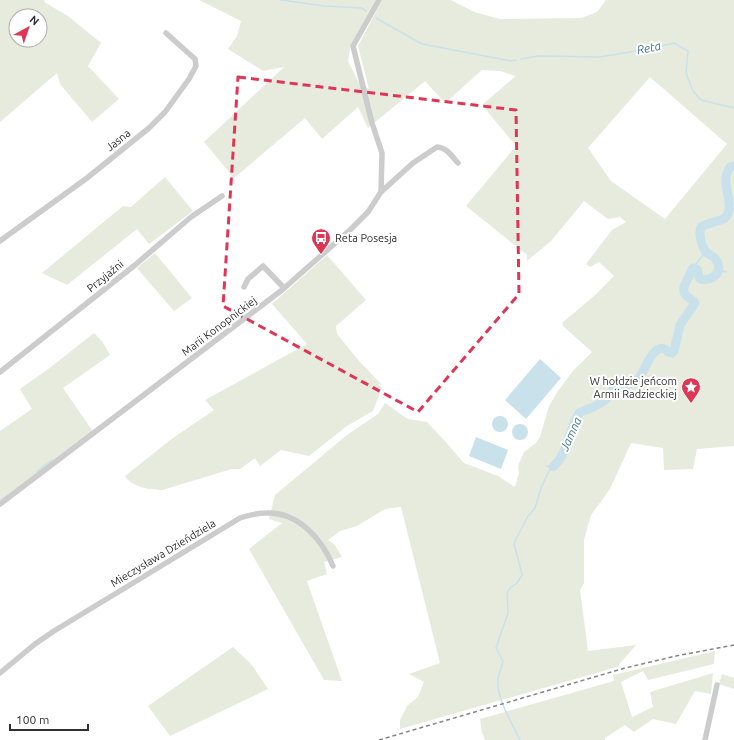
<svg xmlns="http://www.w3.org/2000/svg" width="734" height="740" viewBox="0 0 734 740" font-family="Ubuntu,sans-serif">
<rect width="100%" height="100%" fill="#fff"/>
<!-- green -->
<g fill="#e6ebdd" fill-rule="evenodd">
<path d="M0,0H45L44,2L68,16L101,43L88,66L119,99L92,122L60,84L57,73L0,122ZM16,16H40V40H16Z"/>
<path d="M199,0H376L351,44L348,61L359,83L369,89L358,46L382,0H451L474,12L500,19L581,18L597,12L606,0H734V446L697,449L693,469L664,470L663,448L631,443L610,489L591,515L584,540V583L580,590L588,651L636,645L617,667L400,729V720L407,706L418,697L424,682L409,674L440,663L401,507L385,509L357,526L340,531L328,540L334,544L342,557L324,562L327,574L307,581L342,681L324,680L249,549L282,523L269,519L275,495L347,435L378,414L385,403L408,419L427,422L444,440L464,463L498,476L515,487L519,473L518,466L524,452L536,443L540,437L549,406L558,391L573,371L592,352L563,326L562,323L594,296L614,276L599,262L590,267L586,264L612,230L626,222L620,217L608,219L584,201L551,241L527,261V255L466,206L516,146L482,105L516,76L500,71L482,70L445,103L425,81L368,128L358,107L322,139L305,118L234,178L204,142L284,67L263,71L228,49L237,36L241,21ZM650,77L727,144L665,219L611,181L588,148Z"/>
<polygon points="165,177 193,211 149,244 137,229 67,285 42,273 123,206 131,207"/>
<polygon points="155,253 192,298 174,311 137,268"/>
<path d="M327,255L366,300L336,326L337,334L360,362L382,385L376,383L382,387L373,411L347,426L309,456L281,450L260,466L255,458L240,469H232L162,490C149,490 132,487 125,476L173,438L214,410L205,400L307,344L272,304Z"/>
<polygon points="94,333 102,341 110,355 63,388 94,433 0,501 0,431 32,409 20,389 51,367"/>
<polygon points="233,647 252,665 268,689 170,736 148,706"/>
<polygon points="715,651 714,664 648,680 643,671 621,682 632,717 653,707 650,692 713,673 711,694 695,691 676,724 653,719 634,732 625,725 605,738 605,740 485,740 482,733 480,719 614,681 613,675"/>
<polygon points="722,674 734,678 734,689 719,684"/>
</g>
<!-- water -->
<g fill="#c9e1eb">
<polygon points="540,359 561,378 526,419 505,400"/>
<circle cx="500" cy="424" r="8"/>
<circle cx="520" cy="432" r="8"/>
<polygon points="476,437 508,450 501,469 469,456"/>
</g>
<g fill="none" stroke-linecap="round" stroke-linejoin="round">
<!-- stream -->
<g stroke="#c9e1eb" stroke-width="1.5">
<polyline points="281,0 324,6 362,8 366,11"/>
<polyline points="376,18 422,44 511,61 516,60"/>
<polyline points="521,59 538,56 600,57 648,49 674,43 688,51 686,73 693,91 701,100 734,108"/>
<polyline points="693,268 706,251"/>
<polyline points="718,270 726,272"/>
<polyline points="547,466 553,467"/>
<polyline points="37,471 52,460"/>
<path d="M520,740C512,723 496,698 498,679C499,673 502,667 503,661L496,648L508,613L507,593L510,588L517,583L522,575L514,543L528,516L535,508L541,488L549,471L553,467"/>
</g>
<!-- river -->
<path stroke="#c9e1eb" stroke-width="9" d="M553,467C569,452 568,431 579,413C587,409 596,407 604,401C609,398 610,390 616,388C624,385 633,385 639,378C646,369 647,357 657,350C661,347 665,348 668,352L672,353L674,351L680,325L695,303C692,299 687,298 685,294C680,285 690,279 691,271L693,268L697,269L700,279C712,281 723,274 717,261C715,257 711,256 707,253C702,248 698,234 701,227C709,222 718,222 725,218C734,209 726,193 726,182C725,176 727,172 730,167L734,166"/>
<!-- minor -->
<g stroke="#ccc" stroke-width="5.5">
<path d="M381,192L413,163L437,147C447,148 451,155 458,163"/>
<polyline points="0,241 87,178 149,128 165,112 189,79 196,66 195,59 166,33"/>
<polyline points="244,287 248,279 263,266 284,288"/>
<polyline points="0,372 135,265 191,217 222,196"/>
<polyline points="0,504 282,290 350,230 368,212 381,192 382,153 372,123 353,46 379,0"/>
<path d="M0,673L35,644L54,631L240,518C249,515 257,513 267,513C298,512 322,539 333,566"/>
<polyline points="705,740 717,685"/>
</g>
<!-- rail -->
<polyline stroke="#848484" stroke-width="1.5" stroke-dasharray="4 3" stroke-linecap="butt" points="379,740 625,668 676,656 734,645"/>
</g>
<!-- marked area -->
<path fill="none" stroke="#e03656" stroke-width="3" stroke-dasharray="8 5" stroke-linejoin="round" d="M238,77L516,110L519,294L418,412L223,306Z"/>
<!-- icons -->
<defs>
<symbol id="bus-pin" viewBox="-11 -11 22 30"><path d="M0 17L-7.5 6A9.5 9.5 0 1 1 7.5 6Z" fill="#e03656" stroke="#fff"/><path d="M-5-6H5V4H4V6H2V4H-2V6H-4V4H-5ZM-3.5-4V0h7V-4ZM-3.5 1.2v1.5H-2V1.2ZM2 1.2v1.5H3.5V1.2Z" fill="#fff"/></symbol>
<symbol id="sight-pin" viewBox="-11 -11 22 30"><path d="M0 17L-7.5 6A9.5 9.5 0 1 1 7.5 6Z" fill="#e03656" stroke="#fff"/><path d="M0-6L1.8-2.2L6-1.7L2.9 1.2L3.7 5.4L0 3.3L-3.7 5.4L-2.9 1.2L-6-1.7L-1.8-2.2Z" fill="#fff"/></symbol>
</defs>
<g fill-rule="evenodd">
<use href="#bus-pin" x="310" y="227" width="22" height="30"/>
<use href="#sight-pin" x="680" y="376" width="22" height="30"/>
</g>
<g text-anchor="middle" stroke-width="4" stroke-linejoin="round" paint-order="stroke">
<!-- street labels -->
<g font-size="11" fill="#2f2f2f" stroke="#fff">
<text transform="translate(118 140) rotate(-39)" y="4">Jasna</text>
<text transform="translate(105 276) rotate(-39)" y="4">Przyjaźni</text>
<text transform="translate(219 326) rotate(-37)" y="4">Marii Konopnickiej</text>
<text transform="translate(163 553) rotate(-31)" y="4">Mieczysława Dzieńdziela</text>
</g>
<!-- poi labels -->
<g font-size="11" fill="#2f2f2f" stroke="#fff" text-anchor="start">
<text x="335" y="242">Reta Posesja</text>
<text x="677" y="385" text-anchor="end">W hołdzie jeńcom<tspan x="677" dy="13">Armii Radzieckiej</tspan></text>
</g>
<!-- water labels -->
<g font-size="12" font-style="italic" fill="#3f788e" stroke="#fff">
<text transform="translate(649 48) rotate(-11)" y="4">Reta</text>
<text transform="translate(571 434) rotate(-66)" y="4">Jamna</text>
</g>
</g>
<!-- north arrow -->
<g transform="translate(28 28) rotate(40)"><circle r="19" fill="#ffffff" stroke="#acacac"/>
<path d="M0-3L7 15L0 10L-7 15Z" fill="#e03656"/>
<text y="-6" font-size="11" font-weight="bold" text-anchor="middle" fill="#2f2f2f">N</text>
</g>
<!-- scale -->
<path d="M10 724v6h78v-6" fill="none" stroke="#2f2f2f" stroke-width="2"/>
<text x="16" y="724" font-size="12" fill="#2f2f2f" stroke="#ffffff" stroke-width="3" paint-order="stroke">100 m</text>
</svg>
